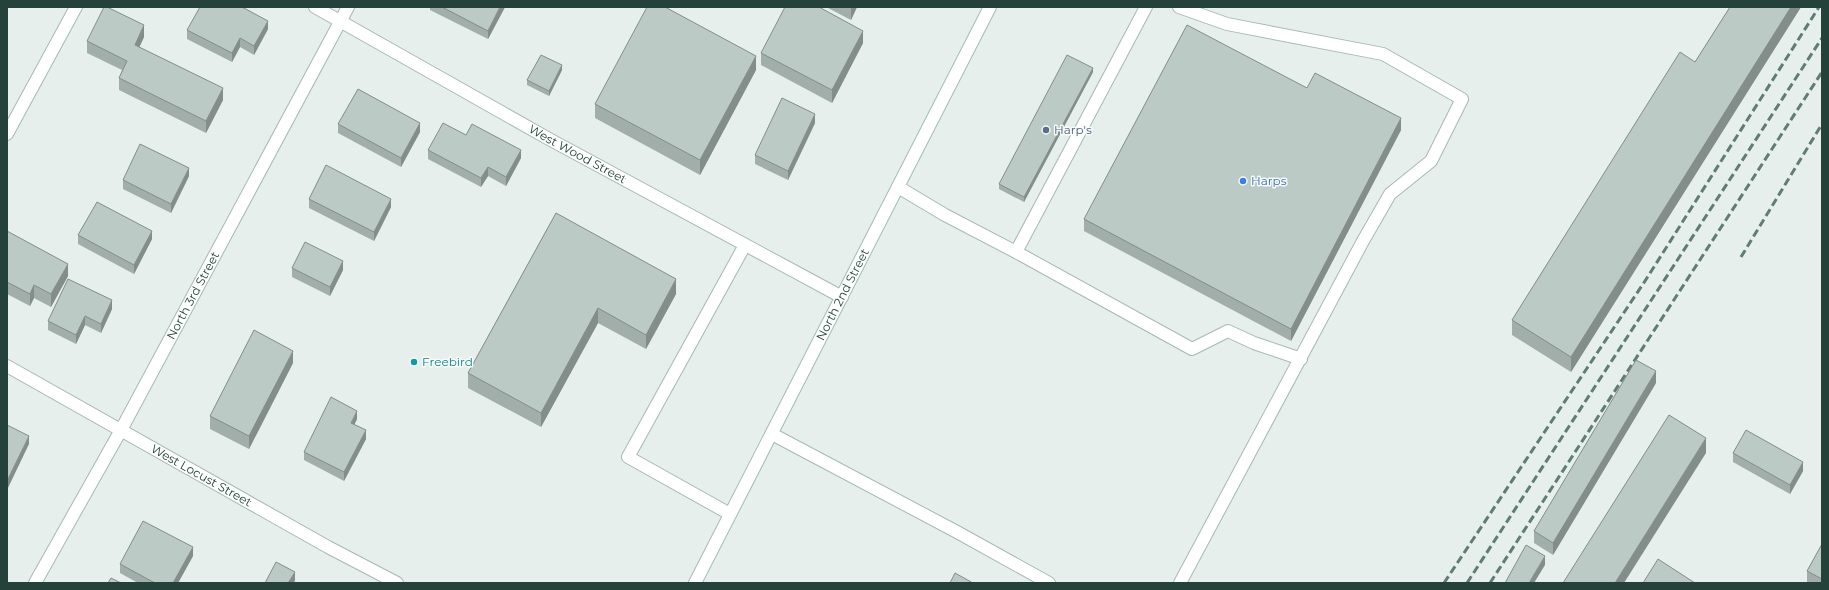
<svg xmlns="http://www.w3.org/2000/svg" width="1829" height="590" viewBox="0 0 1829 590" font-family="Montserrat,sans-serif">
<rect width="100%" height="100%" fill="#e6efeb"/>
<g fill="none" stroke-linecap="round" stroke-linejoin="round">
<defs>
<g id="lane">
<polyline points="1179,7 1227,24 1383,54 1462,99 1431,161 1390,194 1363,241 1180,583"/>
<polyline points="7,134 76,7"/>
<polyline points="898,187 945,215 1016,252 1146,7"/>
<polyline points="1016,252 1192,349 1228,331 1254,343 1301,359"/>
<polyline points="772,434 957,532 1049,583"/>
<polyline points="730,514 628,457 745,245"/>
</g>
<g id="street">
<path id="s1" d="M315,7L549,139L842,297"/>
<path id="s2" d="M7,366L328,547L397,583"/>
<path id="s3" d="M35,583L121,430L348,7"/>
</g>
<g id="secondary">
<path id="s4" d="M695,583L990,7"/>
</g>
</defs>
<!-- lane casing -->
<use href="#lane" stroke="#a8b8b2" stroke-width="14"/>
<!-- street casing -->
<use href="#street" stroke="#a8b8b2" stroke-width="14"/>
<!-- secondary casing -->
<use href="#secondary" stroke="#a4bbb3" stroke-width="14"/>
<!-- lane -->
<use href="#lane" stroke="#fff" stroke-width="12"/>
<!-- street -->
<use href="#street" stroke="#fff" stroke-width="12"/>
<!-- secondary -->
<use href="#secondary" stroke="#fff" stroke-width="12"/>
<!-- rail -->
<g stroke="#5f7d75" stroke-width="3" stroke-dasharray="8 4" stroke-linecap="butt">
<polyline points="1741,257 1822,124"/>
<polyline points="1444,583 1645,281 1819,7"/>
<polyline points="1467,583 1822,38"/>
<polyline points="1490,583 1822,72"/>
</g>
</g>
<!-- wall -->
<g fill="#a1aea9">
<polygon points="430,7 505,7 488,39 430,10"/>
<polygon points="826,7 857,7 851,20"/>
<polygon points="1730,7 1801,7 1571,372 1512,335 1512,320 1695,62"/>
<polygon points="268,29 254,55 240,47 232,62 187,39 187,30"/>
<polygon points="144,37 139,47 223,100 206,133 119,90 119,78 122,70 87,53 87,41"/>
<polygon points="863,43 832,103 761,65 761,53"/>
<polygon points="562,70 549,96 527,85 527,80"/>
<polygon points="756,70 700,175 595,118 595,104"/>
<polygon points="1093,72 1024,202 999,189 999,184"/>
<polygon points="1307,88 1401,130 1291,341 1084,231 1084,219"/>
<polygon points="815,123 788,180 755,164 755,155"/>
<polygon points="338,124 420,132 401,167 338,133"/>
<polygon points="466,135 521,158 506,186 488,176 481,187 428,159 428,150"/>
<polygon points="189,176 171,213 123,189 123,180"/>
<polygon points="309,199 391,207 374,241 309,208"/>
<polygon points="556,213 676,294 646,349 598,323 541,427 468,388 468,373"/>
<polygon points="7,231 68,276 51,307 34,298 30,306 7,294"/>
<polygon points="78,235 152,239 134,274 78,244"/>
<polygon points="292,268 343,270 330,296 292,277"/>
<polygon points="112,309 101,333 85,325 76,344 48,330 48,321"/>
<polygon points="293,363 249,449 210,429 210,416"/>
<polygon points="1656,383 1553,555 1534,543 1534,531"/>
<polygon points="357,419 354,425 366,439 344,481 304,460 304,452"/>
<polygon points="1733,453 1803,471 1790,494 1733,462"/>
<polygon points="1822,544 1822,583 1807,583 1807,571"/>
<polygon points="193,556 178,583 138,583 120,573 120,564"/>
</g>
<!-- shaded-wall -->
<g fill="#838d89">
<polygon points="500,7 505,7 488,39 488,31"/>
<polygon points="851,7 857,7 851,20"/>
<polygon points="1791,7 1801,7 1571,372 1571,357"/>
<polygon points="268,21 268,29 254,55 254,46"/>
<polygon points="144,25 144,37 135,57 135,45"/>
<polygon points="863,31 863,43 832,103 832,90"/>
<polygon points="240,38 240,47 232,62 232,53"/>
<polygon points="756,56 756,70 700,175 700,160"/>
<polygon points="562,65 562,70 549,96 549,91"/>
<polygon points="1093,68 1093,72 1024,202 1024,197"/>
<polygon points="223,88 223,100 206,133 206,121"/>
<polygon points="815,114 815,123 788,180 788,171"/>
<polygon points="1401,118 1401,130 1291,341 1291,329"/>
<polygon points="420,123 420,132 401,167 401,158"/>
<polygon points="521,150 521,158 506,186 506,177"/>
<polygon points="488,167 488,176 481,187 481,178"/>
<polygon points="189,168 189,176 171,213 171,204"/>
<polygon points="391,199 391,207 374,241 374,232"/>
<polygon points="152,231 152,239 134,274 134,265"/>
<polygon points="343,261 343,270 330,296 330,287"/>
<polygon points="68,264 68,276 51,307 51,294"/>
<polygon points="676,279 676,294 646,349 646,335"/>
<polygon points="34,285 34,298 30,306 30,294"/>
<polygon points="112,300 112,309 101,333 101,324"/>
<polygon points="598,308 598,323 541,427 541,413"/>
<polygon points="85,316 85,325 76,344 76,335"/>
<polygon points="293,351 293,363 249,449 249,436"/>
<polygon points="1656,371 1656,383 1553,555 1553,543"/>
<polygon points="357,411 357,419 351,432 351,423"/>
<polygon points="366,430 366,439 344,481 344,472"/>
<polygon points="29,436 29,444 7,490 7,481"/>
<polygon points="1706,438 1706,453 1624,583 1615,583"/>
<polygon points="1803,462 1803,471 1790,494 1790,485"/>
<polygon points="193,547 193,556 178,583 173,583"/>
<polygon points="1545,556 1545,565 1534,583 1529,583"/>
<polygon points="295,572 295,581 293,583 288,583"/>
</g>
<!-- building -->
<g fill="#bbcac4" stroke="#838d89">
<polygon points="104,7 107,7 144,25 135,45 223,88 206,121 119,78 127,61 87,41"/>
<polygon points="200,7 242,7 268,21 254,46 240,38 232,53 187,30"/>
<polygon points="442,7 500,7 488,31"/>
<polygon points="647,7 665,7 756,56 700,160 595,104"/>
<polygon points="785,7 819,7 863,31 832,90 761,53"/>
<polygon points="1730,7 1791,7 1571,357 1512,320 1680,52 1695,62"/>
<polygon points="1187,25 1307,88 1315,73 1401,118 1291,329 1084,219"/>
<polygon points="541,55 562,65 549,91 527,80"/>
<polygon points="1067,55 1093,68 1024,197 999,184"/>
<polygon points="358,89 420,123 401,158 338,124"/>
<polygon points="782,98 815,114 788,171 755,155"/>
<polygon points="443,123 466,135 472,124 521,150 506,177 488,167 481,178 428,150"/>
<polygon points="140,144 189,168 171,204 123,180"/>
<polygon points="326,165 391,199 374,232 309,199"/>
<polygon points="97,202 152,231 134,265 78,235"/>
<polygon points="556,213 676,279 646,335 598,308 541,413 468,373"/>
<polygon points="7,231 68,264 51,294 34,285 30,294 7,282"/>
<polygon points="305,242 343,261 330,287 292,268"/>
<polygon points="68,279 112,300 101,324 85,316 76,335 48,321"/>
<polygon points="254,330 293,351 249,436 210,416"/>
<polygon points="1636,360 1656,371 1553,543 1534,531"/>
<polygon points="331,397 357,411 351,423 366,430 344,472 304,452"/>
<polygon points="1669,415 1706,438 1615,583 1563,583"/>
<polygon points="7,425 29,436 7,481"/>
<polygon points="1746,430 1803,462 1790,485 1733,453"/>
<polygon points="143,521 193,547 173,583 155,583 120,564"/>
<polygon points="1822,544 1822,579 1807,571"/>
<polygon points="1526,545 1545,556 1529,583 1505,583"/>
<polygon points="1658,559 1695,583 1643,583"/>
<polygon points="276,562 295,572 288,583 265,583"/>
<polygon points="955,573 973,583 950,583"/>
<polygon points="111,578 121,583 108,583"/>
</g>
<!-- markers -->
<circle fill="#5c6f8a" stroke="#f7fbf9" stroke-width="1.5" cx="1046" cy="130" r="4"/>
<circle fill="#3f7fe0" stroke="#f7fbf9" stroke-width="1.5" cx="1243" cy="181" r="4"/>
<circle fill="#0f9aa8" stroke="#f7fbf9" stroke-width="1.5" cx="414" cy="362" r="4"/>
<g text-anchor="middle" stroke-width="3" stroke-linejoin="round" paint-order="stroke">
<!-- service labels -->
<g font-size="12" fill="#4e5e75" stroke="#f7fbf9" text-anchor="start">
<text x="1054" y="134">Harp's</text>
</g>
<!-- street labels -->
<g font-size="12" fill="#24423a" stroke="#f7fbf9">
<text dy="4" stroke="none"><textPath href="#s1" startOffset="301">West Wood Street</textPath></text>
<text dy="4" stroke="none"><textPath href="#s4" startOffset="324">North 2nd Street</textPath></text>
<text dy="4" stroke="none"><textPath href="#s3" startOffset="328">North 3rd Street</textPath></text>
<text dy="4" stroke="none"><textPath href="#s2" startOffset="223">West Locust Street</textPath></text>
</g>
<!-- shop labels -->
<g font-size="12" fill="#366cbe" stroke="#f7fbf9" text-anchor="start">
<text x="1251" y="185">Harps</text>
</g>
<!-- culture labels -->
<g font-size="12" fill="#0d838f" stroke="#f7fbf9" text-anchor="start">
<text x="422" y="366">Freebird</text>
</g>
</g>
<!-- border -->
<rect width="1829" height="590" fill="none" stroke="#24423a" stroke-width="16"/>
</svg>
